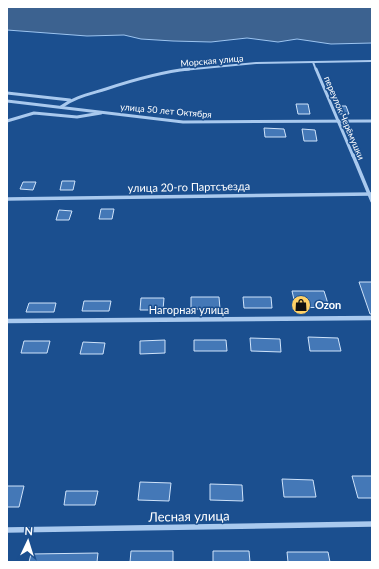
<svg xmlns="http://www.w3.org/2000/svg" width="379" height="569" viewBox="0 0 379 569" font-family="Lato,sans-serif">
<rect width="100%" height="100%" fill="#1b4f8f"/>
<!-- water -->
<polygon fill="#3c6290" stroke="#9cc4f0" points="7,7 372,7 372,43 331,44 297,39 278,42 247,38 211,42 173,41 141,39 124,35 87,36 7,30"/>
<!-- building -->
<g fill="#4478b7" stroke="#cfe3fa">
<polygon points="296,104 308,104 310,114 298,114"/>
<polygon points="336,106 346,106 349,114 339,114"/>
<polygon points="264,128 284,129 286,137 265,137"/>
<polygon points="302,129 315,130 317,141 304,141"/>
<polygon points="62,181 75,181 73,190 60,190"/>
<polygon points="23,182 36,182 33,190 20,189"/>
<polygon points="101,209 114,209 112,219 99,219"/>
<polygon points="59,210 72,211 69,220 56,220"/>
<polygon points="359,282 372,282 372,314 370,314"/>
<polygon points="292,291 324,291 329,307 296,308"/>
<polygon points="191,297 219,297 220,309 191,309"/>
<polygon points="243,297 271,297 272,308 244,308"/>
<polygon points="141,298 164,298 163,310 140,310"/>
<polygon points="84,301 111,301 109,311 82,311"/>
<polygon points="29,303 56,303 54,312 26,312"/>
<polygon points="308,337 338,338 341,351 310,351"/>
<polygon points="250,338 280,339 281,352 251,351"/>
<polygon points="165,340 165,353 140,354 140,341"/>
<polygon points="194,340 226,340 227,351 194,351"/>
<polygon points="24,341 50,341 47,353 21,353"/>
<polygon points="83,342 105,343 103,354 80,354"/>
<polygon points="352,476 372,476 372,498 358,498"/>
<polygon points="282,479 313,480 316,497 284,497"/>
<polygon points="140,482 171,483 169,501 138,500"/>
<polygon points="210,484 242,485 243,501 210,500"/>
<polygon points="7,486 24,486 19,507 7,507"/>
<polygon points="66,491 98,491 95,505 64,505"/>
<polygon points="131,551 173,551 173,562 130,562"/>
<polygon points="213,551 249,551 250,562 213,562"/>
<polygon points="287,552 328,552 330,562 288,562"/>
<polygon points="98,553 97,562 29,562 31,554"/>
</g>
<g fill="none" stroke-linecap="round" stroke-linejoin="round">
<!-- minor-far4 -->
<g stroke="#a9c9ee" stroke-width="2">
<polyline points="313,62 316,70"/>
<polyline points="183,70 256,63 372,61"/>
</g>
<!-- minor-far3 -->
<g stroke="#a9c9ee" stroke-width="3">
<polyline points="316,69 353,156"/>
<polyline points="7,93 70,100"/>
<polyline points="7,101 183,122 372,121"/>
<path d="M61,107C74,97 90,94 106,89C133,80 161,72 189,69"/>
<polyline points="7,121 34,113 77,117 101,113"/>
</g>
<!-- minor-far2 -->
<g stroke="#a9c9ee" stroke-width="3.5">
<polyline points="353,155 372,201"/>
<polyline points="7,199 372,194"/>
</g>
<!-- minor-far1 -->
<polyline stroke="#a9c9ee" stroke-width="4.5" points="7,321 372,318"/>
<!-- minor -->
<polyline stroke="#a9c9ee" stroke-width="5.5" points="7,530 372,524"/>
</g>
<!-- icons -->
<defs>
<symbol id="shop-disc" viewBox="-11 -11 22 22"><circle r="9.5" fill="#ffd166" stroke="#1b4f8f"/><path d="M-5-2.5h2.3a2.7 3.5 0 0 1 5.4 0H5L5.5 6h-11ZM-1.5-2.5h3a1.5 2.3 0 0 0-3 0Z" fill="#111"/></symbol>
</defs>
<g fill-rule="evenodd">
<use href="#shop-disc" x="290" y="294" width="22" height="22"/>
</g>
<g text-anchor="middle" stroke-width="3" stroke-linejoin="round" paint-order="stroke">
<!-- far-street labels -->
<g font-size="9" fill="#fff" stroke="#1b4f8f">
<text transform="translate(212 61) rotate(-5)" y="3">Морская улица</text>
<text transform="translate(166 111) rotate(5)" y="3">улица 50 лет Октября</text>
<text transform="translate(344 118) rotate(67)" y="3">переулок Черёмушки</text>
</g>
<!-- street labels -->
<g font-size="11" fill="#fff" stroke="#1b4f8f">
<text transform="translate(189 187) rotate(-1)" y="4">улица 20-го Партсъезда</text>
<text x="189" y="314">Нагорная улица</text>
</g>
<!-- poi labels -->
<g font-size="11" font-weight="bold" fill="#fff" stroke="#1b4f8f" text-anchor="start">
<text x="315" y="309">Ozon</text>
</g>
<!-- near-street labels -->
<g font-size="13" fill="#fff" stroke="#1b4f8f">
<text transform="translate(189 516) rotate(-1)" y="5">Лесная улица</text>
</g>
</g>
<!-- border -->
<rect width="379" height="569" fill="none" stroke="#ffffff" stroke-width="16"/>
<!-- north arrow -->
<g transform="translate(28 541) rotate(4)" stroke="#1b4f8f" stroke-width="3" paint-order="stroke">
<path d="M0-3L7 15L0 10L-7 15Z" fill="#ffffff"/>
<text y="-6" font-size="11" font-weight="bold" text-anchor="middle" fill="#ffffff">N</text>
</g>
</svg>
